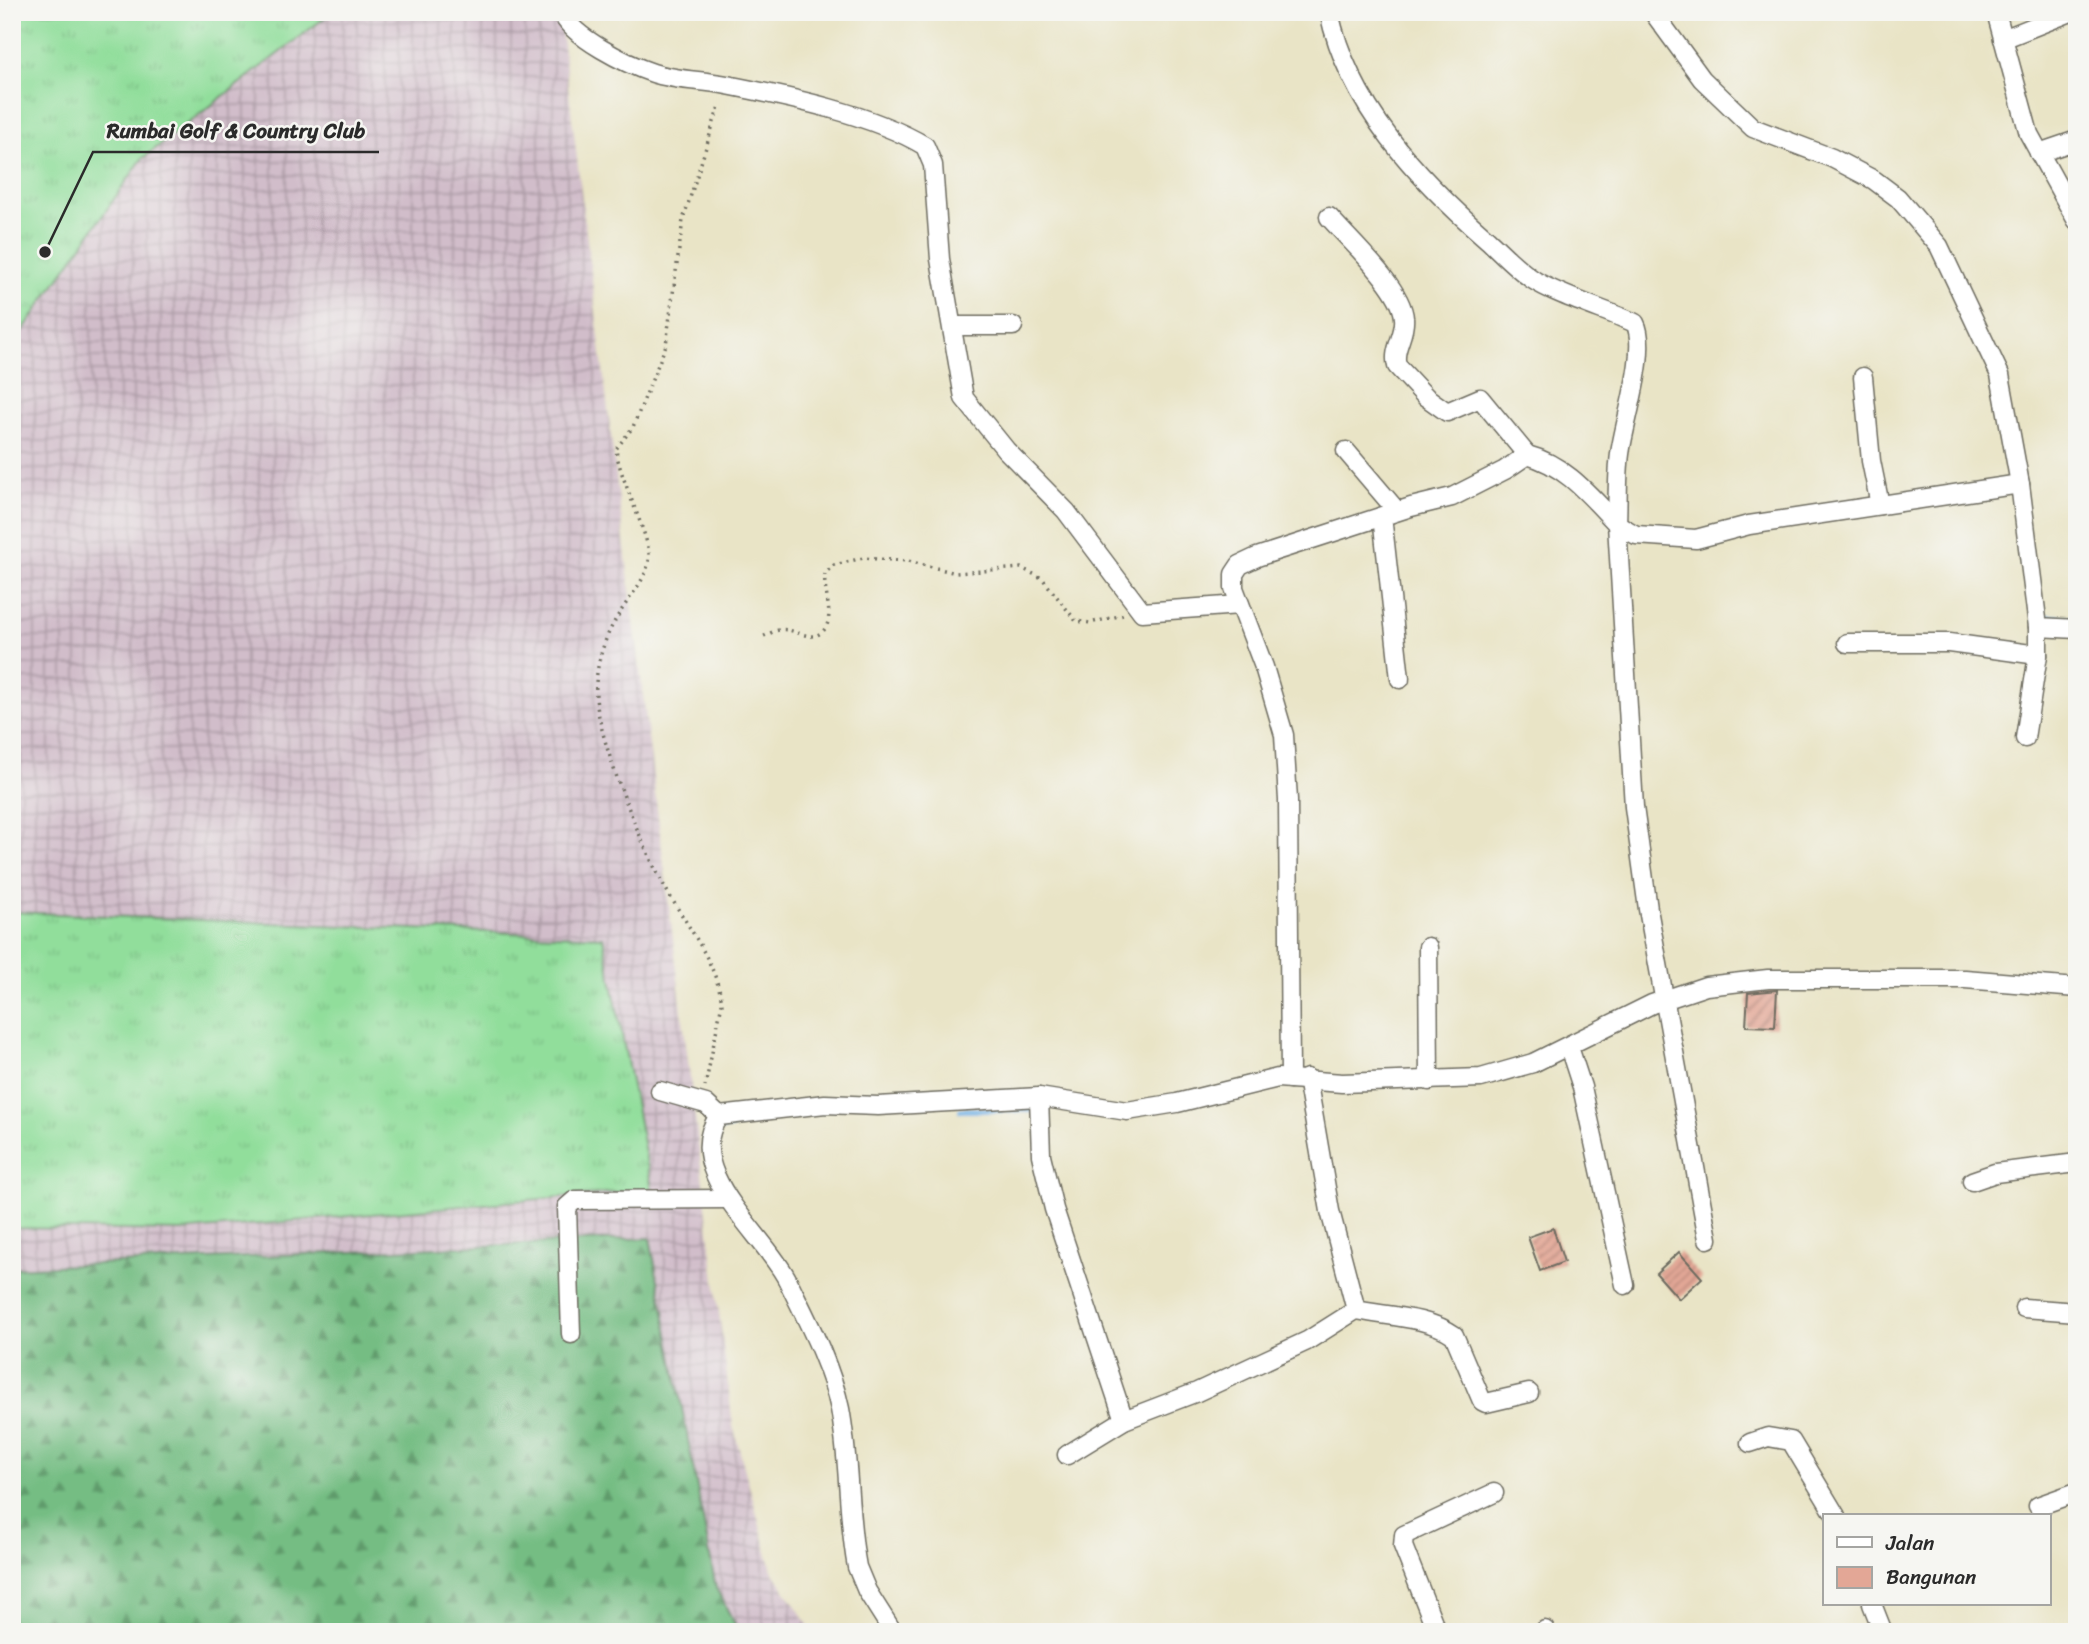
<svg xmlns="http://www.w3.org/2000/svg" width="2089" height="1644" viewBox="0 0 2089 1644" font-family="Sriracha,sans-serif">
<defs>
<pattern id="industrial-grid" width="8" height="8" patternUnits="userSpaceOnUse" patternTransform="scale(1.75)"><rect width="8" height="8" fill="#d1bdca"/><path d="M0 4h8M4 0v8" fill="none" stroke="#aa9aa4"/></pattern>
<pattern id="grass-tufts" width="24" height="20" patternUnits="userSpaceOnUse" patternTransform="scale(1.75)"><rect width="24" height="20" fill="#91de9b"/><path d="M3 7l-1-3M5 7V3M7 7l1-3M15 17l-1-3M17 17v-4M19 17l1-3" fill="none" stroke="#7dbf86"/></pattern>
<pattern id="forest-firs" width="22" height="20" patternUnits="userSpaceOnUse" patternTransform="scale(1.75)"><rect width="22" height="20" fill="#74bd83"/><path d="M5 1l3.5 6h-7zM16 11l3.5 6h-7z" fill="#5f9a6b"/></pattern>
<pattern id="building-hatch" width="6" height="6" patternUnits="userSpaceOnUse" patternTransform="scale(1.75)"><rect width="6" height="6" fill="#e3a796"/><path d="M-1 1l2-2M0 6l6-6M5 7l2-2" fill="none" stroke="#b8887b"/></pattern>
</defs>
<rect width="100%" height="100%" fill="#f6f6f2"/>
<filter id="ink" filterUnits="userSpaceOnUse"><feTurbulence type="fractalNoise" baseFrequency=".0143" numOctaves="2"/><feDisplacementMap in="SourceGraphic" scale="14" xChannelSelector="R" yChannelSelector="G"/><feConvolveMatrix kernelMatrix="1 2 1 2 8 2 1 2 1" color-interpolation-filters="sRGB"/></filter>
<filter id="wash" filterUnits="userSpaceOnUse"><feTurbulence type="fractalNoise" baseFrequency=".00686" numOctaves="4" result="noise"/><feDisplacementMap in="SourceGraphic" scale="28" xChannelSelector="R" yChannelSelector="G"/><feGaussianBlur stdDeviation="1.57" result="paint"/><feColorMatrix in="noise" values="0 0 0 0 0 0 0 0 0 0 0 0 0 0 0 0 0 1.4 0 .05"/><feComposite in="paint" operator="in"/></filter>
<g filter="url(#wash)">
<rect width="100%" height="100%" fill="#e9e4c6"/>
<!-- industrial -->
<polygon fill="url(#industrial-grid)" points="12,12 559,12 733,1426 772,1570 813,1632 12,1632"/>
<!-- grass -->
<g fill="url(#grass-tufts)" stroke="#5e8463" stroke-width="2">
<polygon points="12,12 332,12 142,159 12,346"/>
<polygon points="12,912 603,937 652,1189 181,1231 12,1228"/>
</g>
<!-- forest -->
<polygon fill="url(#forest-firs)" stroke="#507457" stroke-width="2" points="650,1238 716,1588 739,1632 12,1632 12,1268"/>
<g fill="none" stroke-linecap="round" stroke-linejoin="round">
<!-- stream -->
<g stroke="#71b1e5" stroke-width="6">
<polyline points="2043,617 2077,619"/>
<polyline points="961,1110 1036,1110"/>
<polyline points="723,1128 759,1119"/>
</g>
</g>
<g id="blocks">
<!-- building -->
<g fill="url(#building-hatch)">
<polygon points="1777,990 1775,1027 1746,1026 1748,993"/>
<polygon points="1553,1228 1564,1262 1540,1271 1528,1237"/>
<polygon points="1679,1252 1702,1278 1679,1299 1656,1273"/>
</g>
</g>
</g>
<g filter="url(#ink)">
<use href="#blocks" fill-opacity="0" stroke="#6e6c61" stroke-width="2"/>
<g fill="none" stroke-linecap="round" stroke-linejoin="round">
<defs>
<g id="street">
<path d="M562,12C570,37 629,65 653,73C677,81 703,80 727,85C788,97 872,114 925,146L933,165L940,259L964,398L1006,450L1066,511L1142,612L1240,605"/>
<path d="M1329,12C1349,106 1418,179 1488,240C1502,253 1516,268 1532,279C1554,294 1608,311 1635,323C1649,349 1624,422 1620,454C1617,477 1618,501 1617,524"/>
<polyline points="1653,12 1702,79 1753,128 1832,158 1874,180 1898,198 1939,246 2000,375 2020,484"/>
<polyline points="1996,12 2029,134 2077,221"/>
<polyline points="2003,39 2071,12"/>
<polyline points="2039,153 2077,140"/>
<path d="M1329,217C1349,240 1402,288 1404,318C1406,335 1392,349 1397,366L1426,397L1447,412L1480,398L1527,455"/>
<polyline points="953,326 1013,326"/>
<polyline points="1863,377 1871,461 1880,505"/>
<polyline points="1346,451 1397,511"/>
<polyline points="1382,516 1400,679"/>
<polyline points="1847,643 1949,643 2038,655"/>
<polyline points="2025,738 2038,655 2038,627"/>
<polyline points="1428,947 1429,1081"/>
<polyline points="1569,1047 1582,1087 1625,1285"/>
<polyline points="1307,1078 1330,1211 1356,1310"/>
<path d="M1290,1079L1288,800L1284,735L1264,667L1234,588V574L1240,565L1257,557L1411,507L1452,497L1505,470L1527,455C1566,465 1591,497 1617,524"/>
<polyline points="660,1091 706,1104 719,1116"/>
<polyline points="1039,1097 1041,1155 1054,1209 1124,1420"/>
<polyline points="1972,1181 1995,1173 2077,1163"/>
<polyline points="1708,1239 1648,909 1634,807 1617,524 1636,535 1696,539 1749,525 2020,484 2038,627 2077,629"/>
<polyline points="2024,1308 2077,1312"/>
<polyline points="571,1334 567,1207 575,1200 727,1199"/>
<polyline points="1750,1443 1768,1437 1791,1441 1836,1516"/>
<path d="M1067,1455L1124,1420L1197,1392L1307,1341L1356,1310C1386,1316 1429,1317 1454,1335L1482,1401L1486,1403L1529,1393"/>
<polyline points="2038,1506 2077,1492"/>
<polyline points="1872,1604 1883,1632"/>
<polyline points="1545,1630 1545,1632"/>
<path d="M893,1632L867,1591L857,1567C847,1515 850,1461 840,1409C831,1365 807,1320 788,1281C766,1235 679,1170 719,1116L825,1104L878,1106L1039,1097L1127,1111L1177,1103L1278,1078L1342,1083L1481,1078L1533,1063L1652,1004L1706,986L1768,979H1965L2077,988"/>
<polyline points="1437,1632 1403,1546 1404,1535 1494,1493"/>
</g>
</defs>
<!-- street casing -->
<use href="#street" stroke="#6e6c61" stroke-width="21"/>
<!-- path -->
<g stroke="#6e6c61" stroke-width="3.5" stroke-dasharray="2 5" stroke-linecap="butt">
<path d="M764,636C769,634 775,630 780,630C794,627 810,643 822,632C837,619 822,590 825,573L834,565L863,558L908,561L956,573L1021,568L1042,578L1076,621L1090,623L1123,615"/>
<path d="M705,1087L722,1003C716,959 681,918 661,880C639,839 604,752 597,706C592,674 603,637 621,611C631,595 646,579 649,560C652,539 619,479 616,449L633,427L666,345L683,220L720,103"/>
</g>
<!-- street -->
<use href="#street" stroke="#fff" stroke-width="18"/>
</g>
</g>
<!-- callouts -->
<path fill="none" stroke="#2b2b2b" stroke-width="2.5" d="M45 252L93 152H379"/>
<circle fill="#2b2b2b" stroke="#f6f6f2" stroke-width="2.5" cx="45" cy="252" r="7"/>
<g font-size="21" text-anchor="middle" font-weight="bold" fill="#2b2b2b" stroke="#f6f6f2" stroke-width="5" stroke-linejoin="round" paint-order="stroke">
<text x="236" y="138">Rumbai Golf &amp; Country Club</text>
</g>
<!-- margin -->
<rect width="2089" height="1644" fill="none" stroke="#f6f6f2" stroke-width="42"/>
<!-- legend -->
<rect x="1823" y="1514" width="228" height="91" fill="#f6f6f2" stroke="#a5a5a2" stroke-width="2"/>
<rect x="1837" y="1537" width="35" height="10" fill="#ffffff" stroke="#a5a5a2" stroke-width="2"/>
<text x="1886" y="1550" font-size="21" fill="#2b2b2b">Jalan</text>
<rect x="1837" y="1567" width="35" height="21" fill="#e3a796" stroke="#a5a5a2" stroke-width="2"/>
<text x="1886" y="1584" font-size="21" fill="#2b2b2b">Bangunan</text>
</svg>
